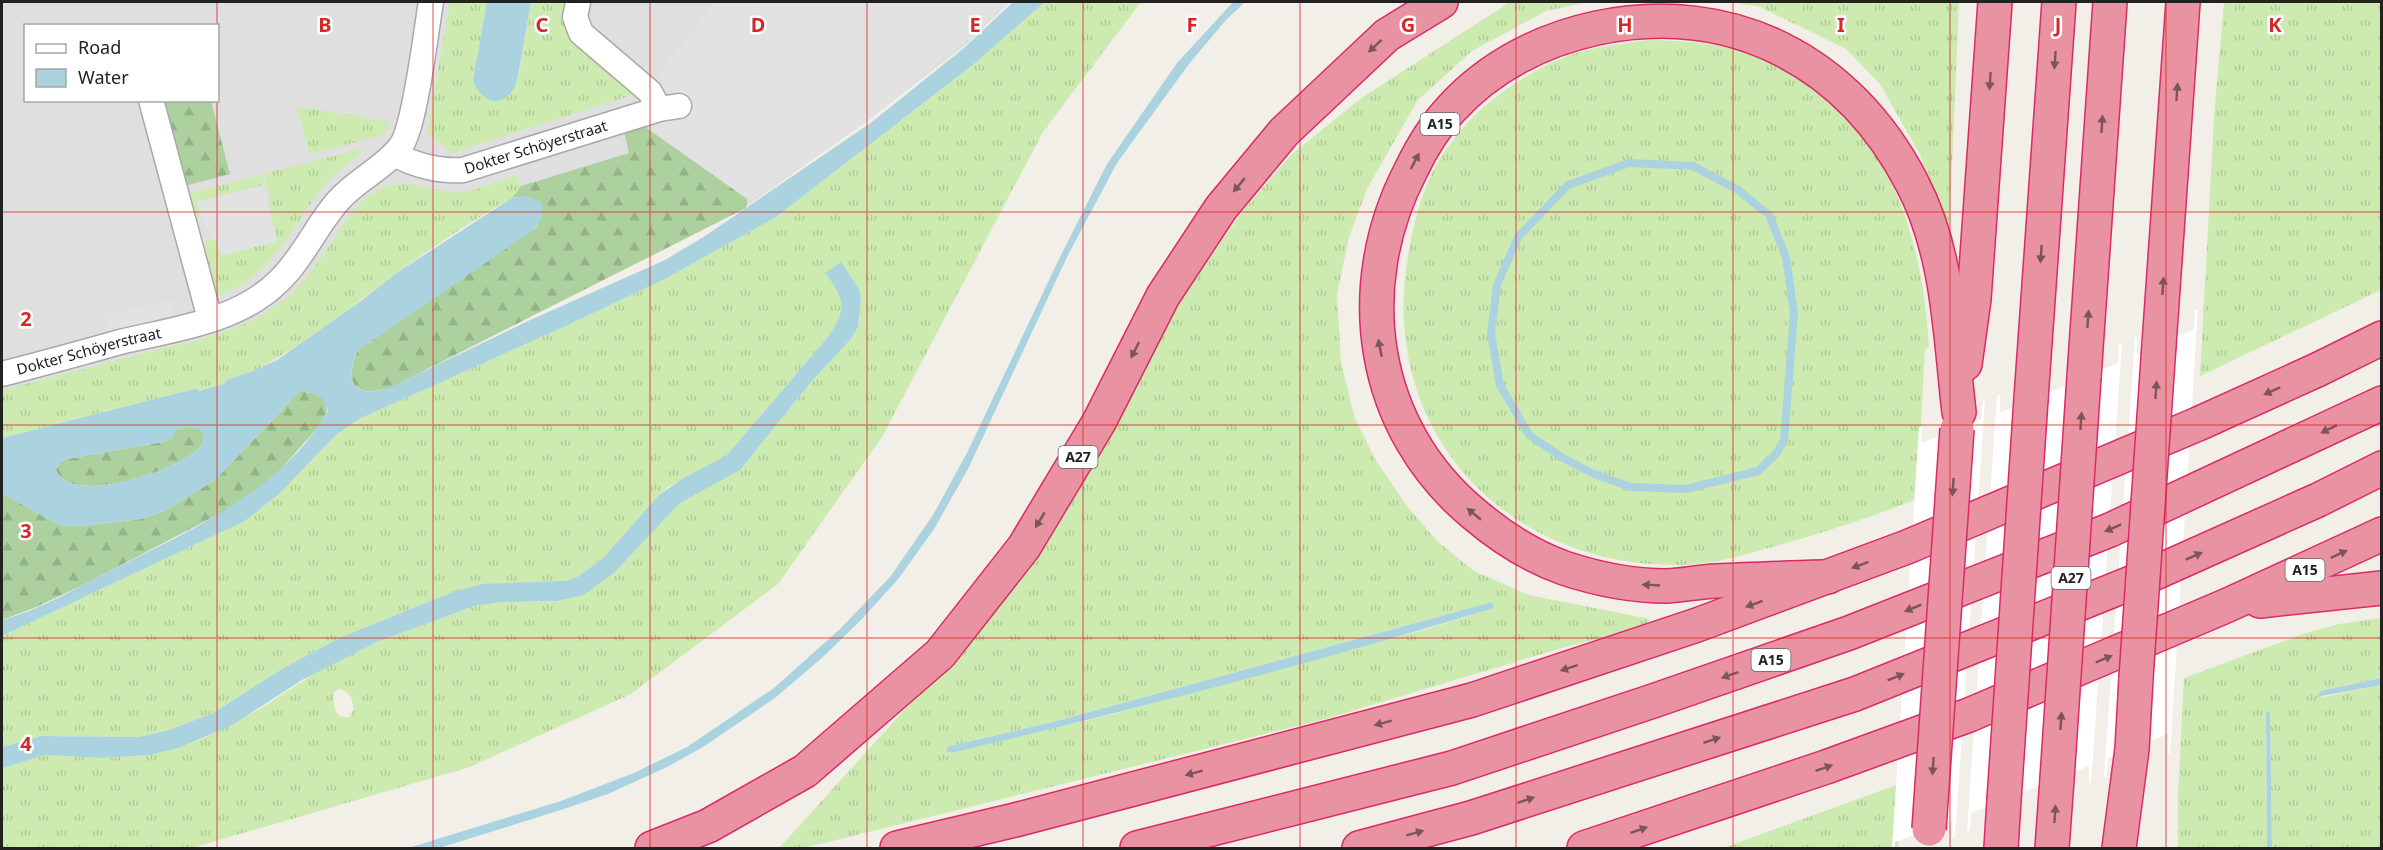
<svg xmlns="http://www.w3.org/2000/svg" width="2383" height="850" viewBox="0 0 2383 850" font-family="'Noto Sans',sans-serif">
<defs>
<pattern id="grass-tufts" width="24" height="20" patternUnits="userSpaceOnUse" patternTransform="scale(1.5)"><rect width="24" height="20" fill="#cdebb0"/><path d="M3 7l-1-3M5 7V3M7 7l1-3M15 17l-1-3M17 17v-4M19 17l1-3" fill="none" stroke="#b0c997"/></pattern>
<pattern id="forest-firs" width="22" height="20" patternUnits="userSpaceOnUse" patternTransform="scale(1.5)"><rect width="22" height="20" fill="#add19e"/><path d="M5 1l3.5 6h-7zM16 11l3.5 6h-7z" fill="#95b388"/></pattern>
</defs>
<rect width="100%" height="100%" fill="#f2efe9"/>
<!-- residential -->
<path fill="#e0dfdf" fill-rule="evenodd" d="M2,2H1010L968,43L867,121L747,206L669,146L478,206L251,364L2,421ZM26,26H218V100H26Z"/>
<!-- grass -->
<g fill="url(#grass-tufts)" fill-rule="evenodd">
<polygon points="450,2 487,2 473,81 518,80 531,2 571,2 567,24 570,41 636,94 452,153 427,134"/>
<path d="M1045,2H1141L1043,132L882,437L778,584L631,694L470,767L192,848H2V768L7,766L45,755L103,758L150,755L179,748L206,737L258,710L328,665L377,642L474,606L503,602L558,601L584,595L614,573L680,503L740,470L812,381L850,340L858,327L860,315L825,273C846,300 848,311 827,338L727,455L668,487L659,495L604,557L579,576L565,581L453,592L339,638L282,669L213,713L172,729L139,737L41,736L2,747V636L245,521L280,493L335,436L359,419L566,326L665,279L776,217L974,64ZM339,689L344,690L351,697L354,709L349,717C334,719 333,704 334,692Z"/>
<path d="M1510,2H1589L1546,11L1472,51L1418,100L1367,189L1349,237L1337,294L1341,362L1354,416L1376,461L1408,507L1437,541L1474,571L1529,595L1650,619L1646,626L1555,650L1322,720L804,848H779L1016,587L1074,498L1178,304L1244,209L1292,154L1360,99ZM1492,602L1493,608L1431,628L1102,717L949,753L950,746L1053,722Z"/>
<polygon points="1730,2 1959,2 1949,235 1920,155 1880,84 1846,49 1760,7"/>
<polygon points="2224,2 2381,2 2381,290 2200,376 2214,116"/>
<path d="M1648,40C1673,41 1700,41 1725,47C1872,87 1921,208 1929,347L1925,349L1917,499C1869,518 1820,534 1769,548C1740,556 1709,565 1679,565C1500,567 1373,423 1410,245C1416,215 1425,180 1443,154C1469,114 1510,82 1553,62C1582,48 1616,44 1648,40Z"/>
<polygon points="297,106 389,122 388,129 381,136 309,154"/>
<path d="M362,149L363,152C348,163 333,174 321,189C292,228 269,282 216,295L204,242L215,239L221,255L268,205H271L266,184V173Z"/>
<polygon points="264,174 263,185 197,202 201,217 192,222 183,195"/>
<path d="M517,175L521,186L512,198C473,220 434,246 397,273C358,302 238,399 190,390L2,438V390C50,378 99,365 147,352C194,340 244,333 282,301C296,290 308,276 319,261C337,237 352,203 380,189C408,176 432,193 460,192C478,191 500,180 517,175Z"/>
<polygon points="2381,618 2381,678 2339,687 2319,698 2381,685 2381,848 2272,848 2270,715 2266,711 2267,848 2178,848 2178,794 2184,678 2303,634 2339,624"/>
<polygon points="1902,783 1898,848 1723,848"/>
</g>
<!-- forest -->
<g fill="url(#forest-firs)">
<polygon points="159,101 211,101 230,174 181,187"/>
<path d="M657,123L749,189L746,208L390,388C354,398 343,384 358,350L537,227L517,197L512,198L521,186L629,153L624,132Z"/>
<polygon points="300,391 312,393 323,398 327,411 320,425 280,470 252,494 223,512 81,586 34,608 2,620 2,493 59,525 81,526 141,519 166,510 215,480"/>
<path d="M188,427L199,428L203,433C204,438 205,441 201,446C184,469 70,508 56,470L59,463L67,459L162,442L171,439L175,430Z"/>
</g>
<!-- parking -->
<g fill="#e2e2e2">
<polygon points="715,2 1009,2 975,33 866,122 750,201 648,129 640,99"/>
<polygon points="263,185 277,241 221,256 217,241 201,217 197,202"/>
<polygon points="172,299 176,316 110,333 105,315"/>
</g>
<!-- water -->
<g fill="#aad3df" fill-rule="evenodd">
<path d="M487,2H531L517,80C509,108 483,108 473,81Z"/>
<path d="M1013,2H1045L974,64L776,217L665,279L566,326L359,419L335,436L280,493L245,521L2,636V620C39,610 75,589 110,571C189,531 281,492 328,411L322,398L312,393L300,391L215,480L166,510L141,519L81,526L59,525L2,493V438L190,390L198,389L199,391L224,384L227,380L253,371L277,360L361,301L398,272L512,198L525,196L541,202C544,216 542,221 532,231L358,350C343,383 354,399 389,388L528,321L665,260L705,236L872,122L964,48ZM188,427L199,428L203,433C204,438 205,441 201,446C184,469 70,508 56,470L59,463L67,459L162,442L172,439L175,430Z"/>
<polygon points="1233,2 1245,2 1226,20 1189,64 1117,163 1068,255 968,469 934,529 899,578 862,619 823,657 775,698 703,747 667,767 608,794 561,810 439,848 408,848 561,801 634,773 687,747 774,688 840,629 890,577 933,515 968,451 1060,257 1107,164 1177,63"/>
<path d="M841,262L859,289L861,301L858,327L850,340L812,381L740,470L680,503L614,573L584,595L558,601L503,602L474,606L377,642L302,680L234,724L179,748L150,755L103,758L45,755L2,768V747L41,736L139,737L172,729L213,713L282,669L339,638L453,592L482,584L565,581L579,576L604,557L659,495L682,479L727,455L827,338C847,311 846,300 825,273Z"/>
<path d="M1492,602L1494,608C1315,663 1133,710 951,753L947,751V748L950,746L1053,722Z"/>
<polygon points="2381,678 2381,685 2317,697 2321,691"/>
<polygon points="2266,711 2269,712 2270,715 2272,848 2267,848"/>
</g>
<!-- pier -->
<g fill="#fff">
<polygon points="2198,309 2170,754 2168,754 2168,734 2108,758 2107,777 2104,777 2135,337 2137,337 2137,355 2194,329 2195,310"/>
<polygon points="2119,344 2122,344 2091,783 2089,783 2089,766 1971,813 1970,831 1967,831 1997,395 2000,395 2000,413 2118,363"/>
<polygon points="1983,401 1985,401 1955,837 1952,837 1953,820 1895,842 1895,848 1892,848 1919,427 1922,427 1921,443 1981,419"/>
</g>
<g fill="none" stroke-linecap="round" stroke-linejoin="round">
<!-- stream -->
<polygon stroke="#aad3df" stroke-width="8" points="1629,163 1693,166 1738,190 1769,215 1786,257 1794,313 1784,440 1776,454 1758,471 1686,489 1630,487 1592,473 1563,458 1529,435 1500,385 1491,334 1497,285 1518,237 1568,185"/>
<defs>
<g id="street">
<polyline points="578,2 575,17 581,33 650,92 659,109"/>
<polyline points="151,100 210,319"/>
<path id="s1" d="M394,154C414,165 440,172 463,170L659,109L679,106"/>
<path id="s2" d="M2,374C41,364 81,353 120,342C174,329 238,322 279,281C303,258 316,226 338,201C356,180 383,169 400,147C415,129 426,30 431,2"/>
</g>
<g id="highway">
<polyline points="2159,345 2183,2"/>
<polyline points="1965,364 1974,299 1995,2"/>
<polyline points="2084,377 2110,2"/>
<polyline points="2031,399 2059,2"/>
<path d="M1828,577C1791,578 1753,579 1715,581C1699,582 1683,585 1667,586C1632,586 1597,579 1564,568C1530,556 1501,537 1474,514C1370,428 1350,287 1411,170C1421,149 1435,126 1451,109C1489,67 1541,40 1597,28C1732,0 1849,61 1912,183C1949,253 1950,335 1959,412"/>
<polyline points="2260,601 2382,588"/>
<polyline points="652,848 708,826 805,771 940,654 1024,547 1099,422 1163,296 1221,208 1284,132 1387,35 1441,2"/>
<polyline points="897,848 1015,820 1472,700 1697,625 1907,547 2198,424 2317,370 2382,338"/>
<polyline points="1137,848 1452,768 1653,701 1849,633 2110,530 2382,403"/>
<polyline points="1359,848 1471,818 1855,694 2146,577 2318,500 2382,468"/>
<polyline points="1584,848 1826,767 1969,715 2228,605 2382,534"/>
<polyline points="2001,848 2004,800"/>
<polyline points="2052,848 2057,779"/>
<polyline points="2119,848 2132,749 2136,678"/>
</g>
</defs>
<!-- street casing -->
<use href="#street" stroke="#a9a9a9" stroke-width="27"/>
<!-- highway casing -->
<use href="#highway" stroke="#dc2a67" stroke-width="36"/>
<!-- street -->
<use href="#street" stroke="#fff" stroke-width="24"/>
<!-- highway -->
<use href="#highway" stroke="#e892a2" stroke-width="33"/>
<defs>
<g id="highway-bridge">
<polyline points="2136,678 2159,345"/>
<polyline points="2057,779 2084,377"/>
<polyline points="2004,800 2031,399"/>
<polyline points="1929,829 1957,429"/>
</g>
</defs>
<!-- highway-bridge casing -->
<use href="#highway-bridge" stroke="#dc2a67" stroke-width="36" stroke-linecap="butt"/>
<!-- highway-bridge -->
<use href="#highway-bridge" stroke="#e892a2" stroke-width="33"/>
</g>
<!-- one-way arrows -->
<defs><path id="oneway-solid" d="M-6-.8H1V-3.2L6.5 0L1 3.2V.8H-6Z" transform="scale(1.5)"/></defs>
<g fill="#7b545c">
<use href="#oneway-solid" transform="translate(1375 46) rotate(137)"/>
<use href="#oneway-solid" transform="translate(2055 60) rotate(94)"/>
<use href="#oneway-solid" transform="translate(1990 81) rotate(94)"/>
<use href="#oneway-solid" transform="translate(2177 92) rotate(-86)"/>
<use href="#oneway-solid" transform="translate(2102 124) rotate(-86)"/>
<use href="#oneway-solid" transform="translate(1415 161) rotate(-62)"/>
<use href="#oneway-solid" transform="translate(1239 185) rotate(130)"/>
<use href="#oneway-solid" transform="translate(2041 254) rotate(94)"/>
<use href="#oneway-solid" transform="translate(2163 286) rotate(-86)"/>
<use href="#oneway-solid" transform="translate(2088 319) rotate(-86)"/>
<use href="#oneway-solid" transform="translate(1380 348) rotate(-101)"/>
<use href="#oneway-solid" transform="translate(1135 350) rotate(117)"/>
<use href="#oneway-solid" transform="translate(2156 390) rotate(-86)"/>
<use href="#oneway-solid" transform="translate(2272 391) rotate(156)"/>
<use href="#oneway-solid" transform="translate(2081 421) rotate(-86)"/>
<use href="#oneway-solid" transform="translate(2329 429) rotate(154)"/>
<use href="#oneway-solid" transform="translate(1953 487) rotate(94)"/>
<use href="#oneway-solid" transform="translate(1474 514) rotate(-140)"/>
<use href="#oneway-solid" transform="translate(1040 520) rotate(121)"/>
<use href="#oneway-solid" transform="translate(2113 528) rotate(156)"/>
<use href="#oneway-solid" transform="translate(2339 554) rotate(-25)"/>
<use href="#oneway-solid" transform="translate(2194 556) rotate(-24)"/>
<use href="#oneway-solid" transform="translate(1860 565) rotate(159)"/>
<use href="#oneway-solid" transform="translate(1651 585) rotate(-177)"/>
<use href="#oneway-solid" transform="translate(1754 604) rotate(160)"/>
<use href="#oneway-solid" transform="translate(1913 608) rotate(158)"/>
<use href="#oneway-solid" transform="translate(2104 659) rotate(-23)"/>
<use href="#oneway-solid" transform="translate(1569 668) rotate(162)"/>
<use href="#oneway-solid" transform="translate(1730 675) rotate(161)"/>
<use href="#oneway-solid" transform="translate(1896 677) rotate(-22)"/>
<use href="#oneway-solid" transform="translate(2061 721) rotate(-86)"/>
<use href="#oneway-solid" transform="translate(1383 723) rotate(165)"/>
<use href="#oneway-solid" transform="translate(1712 740) rotate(-18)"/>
<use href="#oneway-solid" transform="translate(1933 766) rotate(94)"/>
<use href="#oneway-solid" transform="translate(1824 768) rotate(-19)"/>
<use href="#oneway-solid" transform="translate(1194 773) rotate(165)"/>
<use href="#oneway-solid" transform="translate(1526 800) rotate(-18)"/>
<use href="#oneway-solid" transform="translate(2055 814) rotate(-86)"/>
<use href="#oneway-solid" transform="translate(1639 830) rotate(-19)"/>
<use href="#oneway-solid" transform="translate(1415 833) rotate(-15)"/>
</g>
<!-- grid -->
<path fill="none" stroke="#d62828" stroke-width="1.5" stroke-opacity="0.55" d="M217,2V26M433,2V848M650,2V848M867,2V848M1083,2V848M1300,2V848M1516,2V848M1733,2V848M1950,2V848M2166,2V848M217,100V848M2,212H2382M2,425H2382M2,638H2382"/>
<g text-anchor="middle" stroke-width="5" stroke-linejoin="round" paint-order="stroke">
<!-- shield labels -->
<g fill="#fff" stroke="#646464" stroke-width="1.5">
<rect x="1420.5" y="113" width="39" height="22" rx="4.5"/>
<rect x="1058.5" y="446" width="39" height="22" rx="4.5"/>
<rect x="2285.5" y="559" width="39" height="22" rx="4.5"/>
<rect x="2051.5" y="567" width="39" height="22" rx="4.5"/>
<rect x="1751.5" y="649" width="39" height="22" rx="4.5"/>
</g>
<g font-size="14" font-weight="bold" fill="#222">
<text x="1440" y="129">A15</text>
<text x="1078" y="462">A27</text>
<text x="2305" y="575">A15</text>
<text x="2071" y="583">A27</text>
<text x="1771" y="665">A15</text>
</g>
<!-- street labels -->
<g font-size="15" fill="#222" stroke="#fff">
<text dy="5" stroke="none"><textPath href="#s1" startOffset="148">Dokter Schöyerstraat</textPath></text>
<text dy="5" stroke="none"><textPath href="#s2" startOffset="90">Dokter Schöyerstraat</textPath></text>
</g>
</g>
<g font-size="20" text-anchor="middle" font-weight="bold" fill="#d62828" stroke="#fff" stroke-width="5" stroke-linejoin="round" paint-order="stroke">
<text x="325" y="32">B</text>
<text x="542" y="32">C</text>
<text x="758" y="32">D</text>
<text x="975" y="32">E</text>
<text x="1192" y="32">F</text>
<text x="1408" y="32">G</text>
<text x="1625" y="32">H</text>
<text x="1841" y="32">I</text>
<text x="2058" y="32">J</text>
<text x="2275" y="32">K</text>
<text x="26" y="326">2</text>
<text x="26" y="538">3</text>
<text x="26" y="751">4</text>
</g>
<!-- border -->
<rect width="2383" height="850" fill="none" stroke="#222222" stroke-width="6"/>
<!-- legend -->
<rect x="24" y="24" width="195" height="78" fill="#ffffff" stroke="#a7a7a7" stroke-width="1.5"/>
<rect x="36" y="44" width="30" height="9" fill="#ffffff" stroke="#a7a7a7" stroke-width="1.5"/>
<text x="78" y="54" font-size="18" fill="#222222">Road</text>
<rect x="36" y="69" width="30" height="18" fill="#aad3df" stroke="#a7a7a7" stroke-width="1.5"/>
<text x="78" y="84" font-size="18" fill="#222222">Water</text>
</svg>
